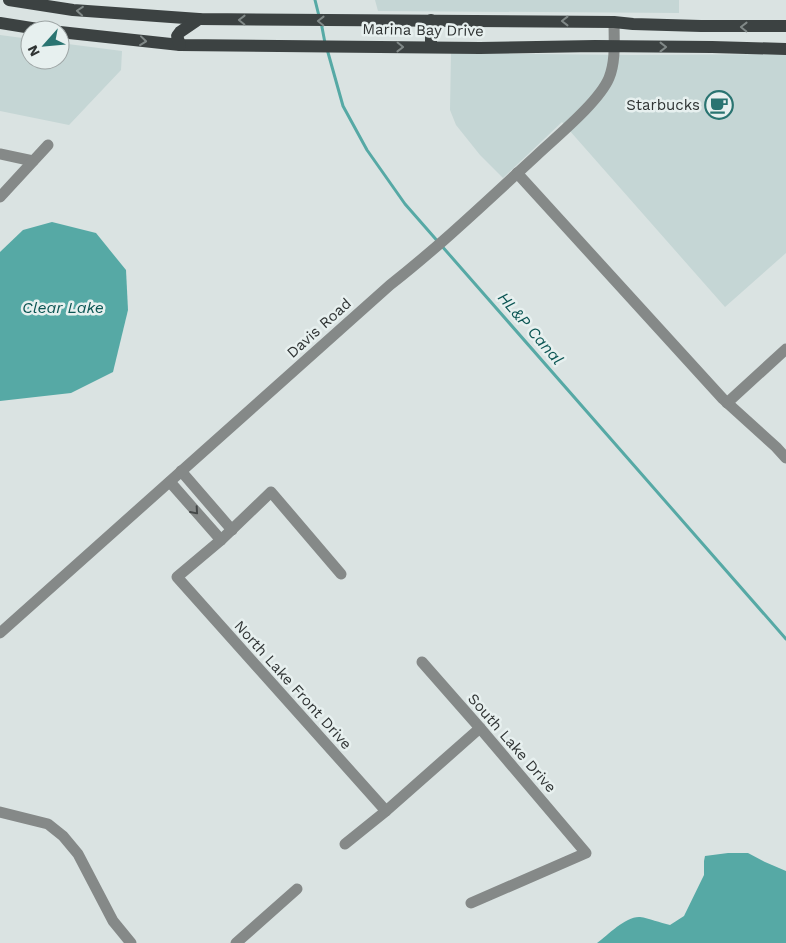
<svg xmlns="http://www.w3.org/2000/svg" width="786" height="943" viewBox="0 0 786 943" font-family="'Work Sans',sans-serif">
<rect width="100%" height="100%" fill="#dae3e2"/>
<!-- built -->
<g fill="#c5d6d5">
<polygon points="375,0 679,0 679,13 378,11"/>
<polygon points="0,35 30,39 30,60 60,60 60,43 122,51 121,70 69,125 0,111"/>
<polygon points="451,53 633,55 786,54 786,253 725,307 562,122 503,178 480,155 456,125 450,110"/>
</g>
<!-- water -->
<g fill="#56a9a5">
<polygon points="52,222 96,233 126,270 128,310 113,372 71,393 0,401 0,252 23,230"/>
<path d="M728,853H748L765,862L786,871V943H597C608,935 626,916 640,917C649,918 660,923 670,925L684,916L704,875V861L705,856Z"/>
</g>
<g fill="none" stroke-linecap="round" stroke-linejoin="round">
<!-- stream -->
<g stroke="#56a9a5" stroke-width="3">
<polyline points="315,0 319,16"/>
<polyline points="321,22 325,43"/>
<polyline points="327,49 343,106 367,150 405,204 786,639"/>
</g>
<!-- minor -->
<g stroke="#858988" stroke-width="11">
<polyline points="0,154 33,161"/>
<polyline points="517,173 723,399 776,447 786,458"/>
<polyline points="0,197 48,145"/>
<polyline points="727,403 786,349"/>
<polyline points="181,471 232,530"/>
<polyline points="170,482 221,540"/>
<polyline points="341,574 271,492 221,540 177,577 386,811"/>
<path d="M0,633L390,285C441,245 488,200 536,156C556,137 599,102 609,78C616,61 614,40 614,22"/>
<polyline points="422,662 480,728 586,853 471,903"/>
<polyline points="0,812 48,824 63,836 78,854 113,921 131,943"/>
<polyline points="345,844 386,811 480,728"/>
<polyline points="236,943 297,889"/>
</g>
<!-- major -->
<g stroke="#3c4242" stroke-width="12">
<polyline points="9,0 73,10 199,19 614,22 633,24 701,26 786,26"/>
<polyline points="431,20 431,47"/>
<polyline points="0,23 44,30"/>
<polyline points="60,32 180,45 480,48 595,46 712,47 786,49"/>
<polyline points="180,45 177,36 180,32 199,19"/>
</g>
</g>
<!-- one-way arrows -->
<defs><path id="oneway-chevron" d="M-2-3.5L2.5 0L-2 3.5" fill="none" stroke-width="1.6" stroke-linecap="round" stroke-linejoin="round" transform="scale(1.25)"/></defs>
<g stroke="#808887">
<use href="#oneway-chevron" transform="translate(80 11) rotate(-175)"/>
<use href="#oneway-chevron" transform="translate(242 20) rotate(-179)"/>
<use href="#oneway-chevron" transform="translate(321 21) rotate(-179)"/>
<use href="#oneway-chevron" transform="translate(565 21) rotate(-180)"/>
<use href="#oneway-chevron" transform="translate(744 27) rotate(-179)"/>
<use href="#oneway-chevron" transform="translate(143 41) rotate(6)"/>
<use href="#oneway-chevron" transform="translate(400 47) rotate(1)"/>
<use href="#oneway-chevron" transform="translate(663 47)"/>
</g>
<use stroke="#444848" href="#oneway-chevron" transform="translate(195 511) rotate(49)"/>
<!-- icons -->
<defs>
<symbol id="cafe-ring" viewBox="-11 -11 22 22"><circle r="9.5" fill="#e7f0ef" stroke="#2a7471" stroke-width="1.5"/><path d="M-5.5-4.5H6V0H3Q3 3.5 0 3.5H-2.5Q-5.5 3.5-5.5 0ZM3-3.2v2h1.7v-2ZM-6 4.5H4V6H-6Z" fill="#2a7471"/></symbol>
</defs>
<g fill-rule="evenodd">
<use href="#cafe-ring" x="703" y="89" width="32" height="32"/>
</g>
<g text-anchor="middle" stroke-width="5" stroke-linejoin="round" paint-order="stroke">
<!-- street labels -->
<g font-size="15" fill="#2f3333" stroke="#e7f0ef">
<text transform="translate(423 30) rotate(1)" y="5">Marina Bay Drive</text>
<text transform="translate(319 328) rotate(-42)" y="5">Davis Road</text>
<text transform="translate(293 685) rotate(48)" y="5">North Lake Front Drive</text>
<text transform="translate(512 743) rotate(49)" y="5">South Lake Drive</text>
</g>
<!-- poi labels -->
<g font-size="15" fill="#2f3333" stroke="#e7f0ef" text-anchor="end">
<text x="700" y="110">Starbucks</text>
</g>
<!-- water labels -->
<g font-size="16" font-style="italic" fill="#0c5654" stroke="#e7f0ef">
<text x="63" y="313">Clear Lake</text>
<text transform="translate(531 328) rotate(49)" y="6">HL&amp;P Canal</text>
</g>
</g>
<!-- north arrow -->
<g transform="translate(45 45) rotate(243)"><circle r="24" fill="#e7f0ef" stroke="#9da4a4"/>
<path d="M0-4L9 19L0 12L-9 19Z" fill="#2a7471"/>
<text y="-8" font-size="14" font-weight="bold" text-anchor="middle" fill="#2f3333">N</text>
</g>
</svg>
